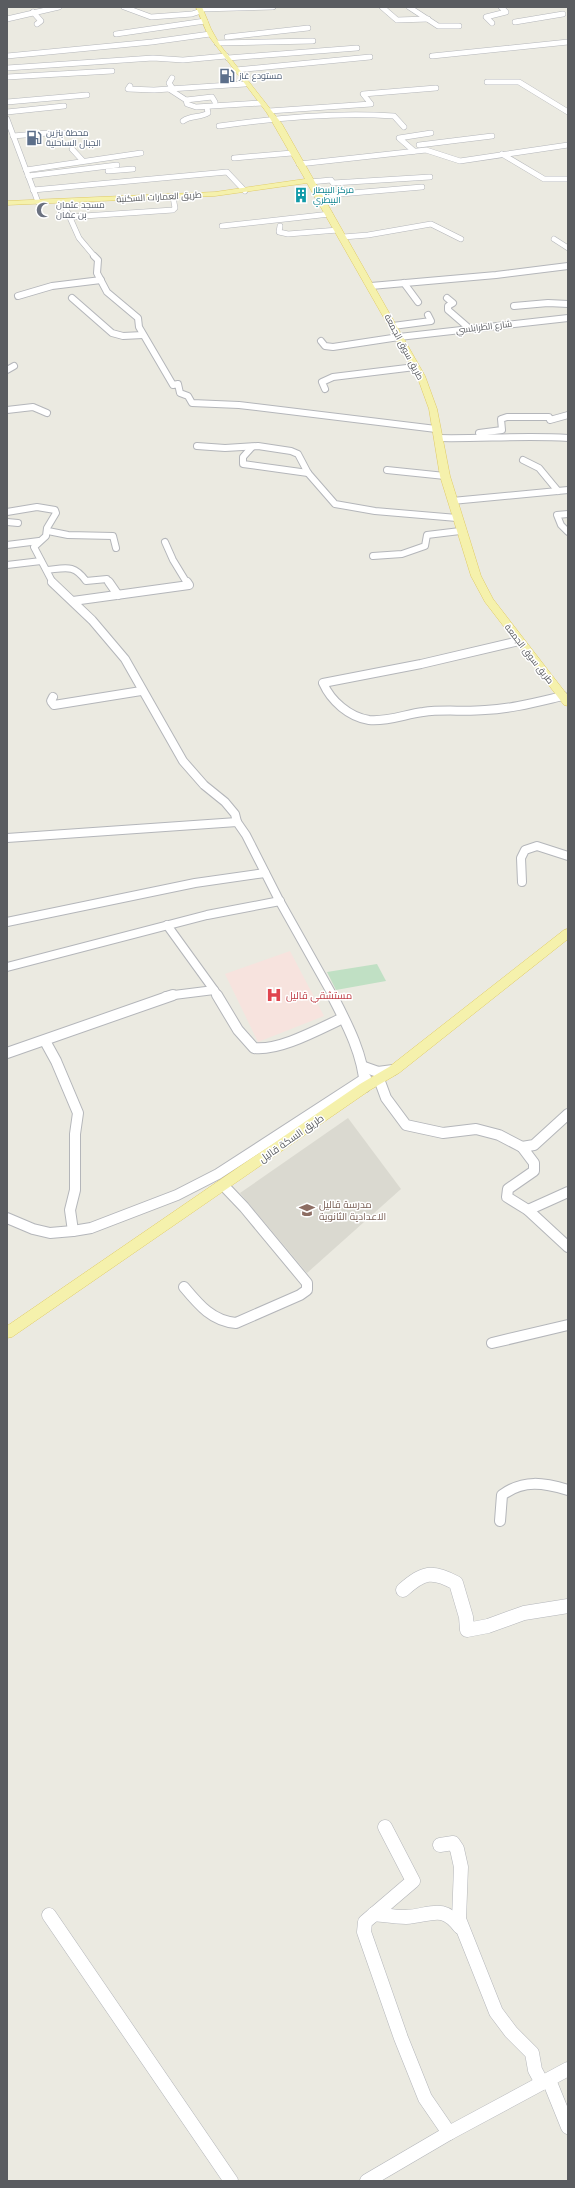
<svg xmlns="http://www.w3.org/2000/svg" width="575" height="2188" viewBox="0 0 575 2188" font-family="'Open Sans',Cairo,sans-serif">
<rect width="100%" height="100%" fill="#ebeae1"/>
<!-- education -->
<polygon fill="#dad9d0" points="348,1118 401,1189 307,1273 240,1193"/>
<!-- medical -->
<polygon fill="#f7e3de" points="290,951 324,1016 258,1042 225,974"/>
<!-- green -->
<polygon fill="#c0e0c4" points="377,964 386,981 336,990 327,972"/>
<g fill="none" stroke-linecap="round" stroke-linejoin="round">
<defs>
<g id="minor-far4">
<polyline points="124,7 151,17 192,14 201,11"/>
<polyline points="382,7 397,20 428,19"/>
<polyline points="409,7 438,26 459,26"/>
<polyline points="200,9 273,7"/>
<polyline points="33,12 41,21 37,24"/>
<polyline points="7,19 59,7"/>
<polyline points="515,22 563,14"/>
<polyline points="492,23 486,17 506,12 501,7"/>
<polyline points="116,34 205,21"/>
<polyline points="227,37 308,28"/>
<polyline points="217,43 313,41"/>
<polyline points="7,56 152,42 210,34"/>
<polyline points="432,56 568,42"/>
<polyline points="228,58 357,48"/>
<polyline points="7,68 153,58 183,60 226,56"/>
<polyline points="236,70 370,57"/>
<polyline points="7,77 112,71"/>
<polyline points="172,78 169,83 173,89"/>
<polyline points="487,82 519,82 568,112"/>
<polyline points="130,86 128,89 154,90 245,84"/>
<polyline points="169,89 186,100 187,104 196,107 262,103"/>
<polyline points="186,100 212,97 215,102"/>
<polyline points="7,102 87,95"/>
<polyline points="269,111 371,104 363,94 436,88"/>
<polyline points="7,112 64,106"/>
<polyline points="7,119 38,202"/>
<path d="M183,121C191,115 200,118 208,113L207,108"/>
<path d="M219,126C277,118 335,112 394,116L404,127"/>
<polyline points="13,136 48,133 86,133"/>
<polyline points="419,145 492,136"/>
<polyline points="72,149 83,161"/>
<polyline points="414,151 399,138 431,133"/>
<polyline points="502,154 544,179 568,179"/>
<polyline points="234,158 292,153"/>
<polyline points="299,164 426,150 460,161 568,145"/>
<polyline points="26,170 141,153"/>
<polyline points="108,171 133,169"/>
<polyline points="28,176 117,165"/>
<polyline points="310,182 331,180 333,183 430,177"/>
<polyline points="33,190 227,172 245,191"/>
<polyline points="317,196 422,187"/>
<polyline points="63,202 79,238 95,257"/>
<polyline points="69,217 173,210 175,208 173,197"/>
<polyline points="222,226 330,214"/>
<polyline points="280,226 279,232 288,234 338,230"/>
<polyline points="343,237 368,235 431,224 461,239"/>
<polyline points="554,239 568,248"/>
</g>
<g id="minor-far3">
<polyline points="94,256 98,260 97,273 107,292 138,318 139,327 173,385 178,384 180,393 188,396 192,403 239,405 436,429"/>
<polyline points="404,283 418,302"/>
<polyline points="371,286 496,275 568,266"/>
<polyline points="18,296 52,286 101,280"/>
<polyline points="72,298 112,333 123,336 143,335"/>
<polyline points="447,298 453,303 448,306 448,310 470,329"/>
<polyline points="514,306 548,303 568,304"/>
<polyline points="393,326 431,321 428,315"/>
<polyline points="321,341 325,346 333,347 399,337 568,318"/>
<polyline points="7,370 14,366"/>
<polyline points="325,389 322,382 333,377 415,367"/>
<polyline points="7,410 33,407 47,413"/>
<polyline points="479,433 502,430 501,419 507,417 549,417 550,420 568,415"/>
<path d="M438,438C481,439 525,435 568,438"/>
<polyline points="197,446 225,448 258,446 291,451 298,454 308,473 335,504 375,511 457,518"/>
<polyline points="252,447 243,457 243,464 308,473"/>
<polyline points="523,460 539,468 558,491"/>
<polyline points="387,470 445,476"/>
<polyline points="452,501 568,490"/>
<polyline points="7,512 37,507 55,510 56,513 47,528 46,536 34,547 53,583"/>
<polyline points="568,514 557,515 561,525 568,532"/>
<polyline points="7,522 18,523"/>
<polyline points="48,531 68,535 113,536 116,548"/>
<polyline points="165,542 173,560 187,583"/>
<polyline points="7,545 39,541"/>
<polyline points="373,556 402,554 425,546 427,535 460,531"/>
<polyline points="7,565 41,561"/>
<path d="M47,570C66,568 74,564 86,581L107,579L109,583"/>
</g>
<g id="minor-far2">
<polyline points="52,582 92,620 125,659 183,761 204,785 225,802 235,814 237,822"/>
<polyline points="109,582 118,595"/>
<polyline points="73,601 189,585 187,582"/>
<path d="M519,641L421,664L323,683C331,701 349,717 369,720C387,722 406,714 423,712C444,709 464,712 485,710C511,709 537,702 563,696"/>
<polyline points="53,697 51,701 54,705 141,691"/>
<polyline points="7,838 237,822 246,835 279,900 333,996"/>
<polyline points="522,882 521,858 525,850 537,846 568,856"/>
<polyline points="7,922 195,883 265,873"/>
<polyline points="167,925 214,990"/>
<polyline points="7,967 207,915 280,901"/>
<polyline points="166,996 214,990 218,996"/>
</g>
<g id="minor-far1">
<path d="M217,995L238,1030L254,1048C280,1051 319,1029 343,1018"/>
<path d="M332,995C347,1024 363,1054 365,1087"/>
<polyline points="45,1041 56,1061 78,1113 75,1134 75,1190 70,1210 73,1231"/>
<polyline points="7,1053 173,995"/>
<polyline points="364,1067 378,1072 393,1070"/>
<polyline points="379,1079 386,1098 406,1125 443,1133 476,1129 499,1135 522,1147"/>
<polyline points="568,1114 534,1145 522,1147 534,1163 534,1171 508,1189 507,1197 528,1210 568,1247"/>
<polyline points="528,1210 568,1192"/>
<polyline points="7,1218 33,1229 50,1233 73,1231 91,1228 177,1195 218,1174 366,1078"/>
<path d="M184,1287C199,1305 212,1321 236,1323L300,1295L307,1290V1283L244,1207L223,1185"/>
<polyline points="492,1343 568,1325"/>
<path d="M500,1521L502,1495C524,1479 544,1483 568,1490"/>
</g>
<g id="minor">
<path d="M403,1590C423,1572 432,1570 456,1583L466,1617L467,1630L488,1626L524,1613L568,1606"/>
<polyline points="385,1827 413,1881 365,1922 364,1932 401,2038 425,2098 449,2133"/>
<polyline points="440,1845 453,1843 457,1849 461,1867 459,1919 496,2012 511,2032 532,2053 535,2070 542,2083"/>
<path d="M374,1914C384,1915 395,1917 406,1917C430,1916 442,1903 460,1927"/>
<polyline points="49,1915 231,2181"/>
<polyline points="549,2080 568,2127"/>
<polyline points="367,2181 449,2133 568,2069"/>
</g>
<g id="major">
<polygon points="196,7 202,7 211,29 220,45 282,124 425,376 437,409 450,476 481,576 493,599 568,696 568,706 564,705 485,602 471,576 440,476 429,409 417,376 307,183 215,196 7,205 7,201 215,192 305,179 267,113 208,35"/>
<polygon points="568,929 568,939 399,1073 370,1090 12,1337 7,1338 7,1326 360,1084 389,1067 564,930"/>
</g>
</defs>
<!-- minor-far4 casing -->
<use href="#minor-far4" stroke="#b4b6ba" stroke-width="6"/>
<!-- minor-far3 casing -->
<use href="#minor-far3" stroke="#b4b6ba" stroke-width="8"/>
<!-- minor-far2 casing -->
<use href="#minor-far2" stroke="#b4b6ba" stroke-width="10"/>
<!-- minor-far1 casing -->
<use href="#minor-far1" stroke="#b4b6ba" stroke-width="12"/>
<!-- minor casing -->
<use href="#minor" stroke="#b4b6ba" stroke-width="15"/>
<!-- major casing -->
<use href="#major" stroke="#e0cb65" stroke-width="1"/>
<!-- minor-far4 -->
<use href="#minor-far4" stroke="#fff" stroke-width="5"/>
<!-- minor-far3 -->
<use href="#minor-far3" stroke="#fff" stroke-width="6"/>
<!-- minor-far2 -->
<use href="#minor-far2" stroke="#fff" stroke-width="8"/>
<!-- minor-far1 -->
<use href="#minor-far1" stroke="#fff" stroke-width="10"/>
<!-- minor -->
<use href="#minor" stroke="#fff" stroke-width="14"/>
<!-- major -->
<use href="#major" fill="#f5f1ac" fill-rule="evenodd"/>
</g>
<!-- icons -->
<defs>
<symbol id="fuel-bare" viewBox="-9 -9 18 18"><path d="M-5.5-6h7V0h2V4h1.3V-2.5L3-4.5l.8-.8L6-3V5H2.5V1h-1V6h-7ZM-4.2-4.7v3.2H.2V-4.7Z" fill="#5c6f8a" stroke="#fff" stroke-width="2.5" paint-order="stroke"/></symbol>
<symbol id="building-bare" viewBox="-9 -9 18 18"><path d="M-4-6H4V6H1V3H-1V6H-4ZM-2.5-4.3h1.7v1.8h-1.7ZM.8-4.3h1.7v1.8H.8ZM-2.5-1h1.7V.8h-1.7ZM.8-1h1.7V.8H.8Z" fill="#0f9aa8" stroke="#fff" stroke-width="2.5" paint-order="stroke"/></symbol>
<symbol id="mosque-bare" viewBox="-9 -9 18 18"><path d="M3.5-4.9A6 6 0 1 0 3.5 4.9A5 5 0 1 1 3.5-4.9Z" fill="#6b7280" stroke="#fff" stroke-width="2.5" paint-order="stroke"/></symbol>
<symbol id="hospital-bare" viewBox="-9 -9 18 18"><path d="M-5-5h3v3.5h4V-5h3V5h-3V1.5h-4V5h-3Z" fill="#e0444e" stroke="#fff" stroke-width="2.5" paint-order="stroke"/></symbol>
<symbol id="school-bare" viewBox="-9 -9 18 18"><path d="M0-5L7-2L0 1L-7-2ZM-4 1L0 2.5L4 1V4Q0 6-4 4Z" fill="#8d6e63" stroke="#fff" stroke-width="2.5" paint-order="stroke"/></symbol>
</defs>
<g fill-rule="evenodd">
<use href="#fuel-bare" x="216" y="65" width="22" height="22"/>
<use href="#fuel-bare" x="23" y="127" width="22" height="22"/>
<use href="#building-bare" x="290" y="184" width="22" height="22"/>
<use href="#mosque-bare" x="33" y="199" width="22" height="22"/>
<use href="#hospital-bare" x="263" y="984" width="22" height="22"/>
<use href="#school-bare" x="296" y="1199" width="22" height="22"/>
</g>
<g text-anchor="middle" stroke-width="3" stroke-linejoin="round" paint-order="stroke">
<!-- far-service labels -->
<g font-size="9" fill="#4e5e75" stroke="#fff" text-anchor="start">
<text x="239" y="79">مستودع غاز</text>
<text x="46" y="136">محطة بنزين<tspan x="46" dy="10">الجبال الساحلية</tspan></text>
</g>
<!-- far-culture labels -->
<g font-size="9" fill="#0d838f" stroke="#fff" text-anchor="start">
<text x="313" y="193">مركز البيطار<tspan x="313" dy="10">البيطري</tspan></text>
</g>
<!-- far-street labels -->
<g font-size="9" fill="#5a5c60" stroke="#fff">
<text transform="translate(159 197) rotate(-3)" y="3">طريق العمارات السكنية</text>
<text transform="translate(484 327) rotate(-7)" y="3">شارع الطرابلسي</text>
<text transform="translate(404 347) rotate(62)" y="3">طريق سوق الجمعة</text>
<text transform="translate(529 654) rotate(52)" y="3">طريق سوق الجمعة</text>
</g>
<!-- far-worship labels -->
<g font-size="9" fill="#5b616d" stroke="#fff" text-anchor="start">
<text x="56" y="208">مسجد عثمان<tspan x="56" dy="10">بن عفان</tspan></text>
</g>
<!-- health labels -->
<g font-size="10" fill="#be3a42" stroke="#fff" text-anchor="start">
<text x="286" y="999">مستشقي قاليل</text>
</g>
<!-- street labels -->
<g font-size="10" fill="#5a5c60" stroke="#fff">
<text transform="translate(291 1138) rotate(-35)" y="4">طريق السكة قاليل</text>
</g>
<!-- education labels -->
<g font-size="10" fill="#785e54" stroke="#fff" text-anchor="start">
<text x="319" y="1208">مدرسة قاليل<tspan x="319" dy="12">الاعدادية الثانوية</tspan></text>
</g>
</g>
<!-- border -->
<rect width="575" height="2188" fill="none" stroke="#5a5c60" stroke-width="16"/>
</svg>
